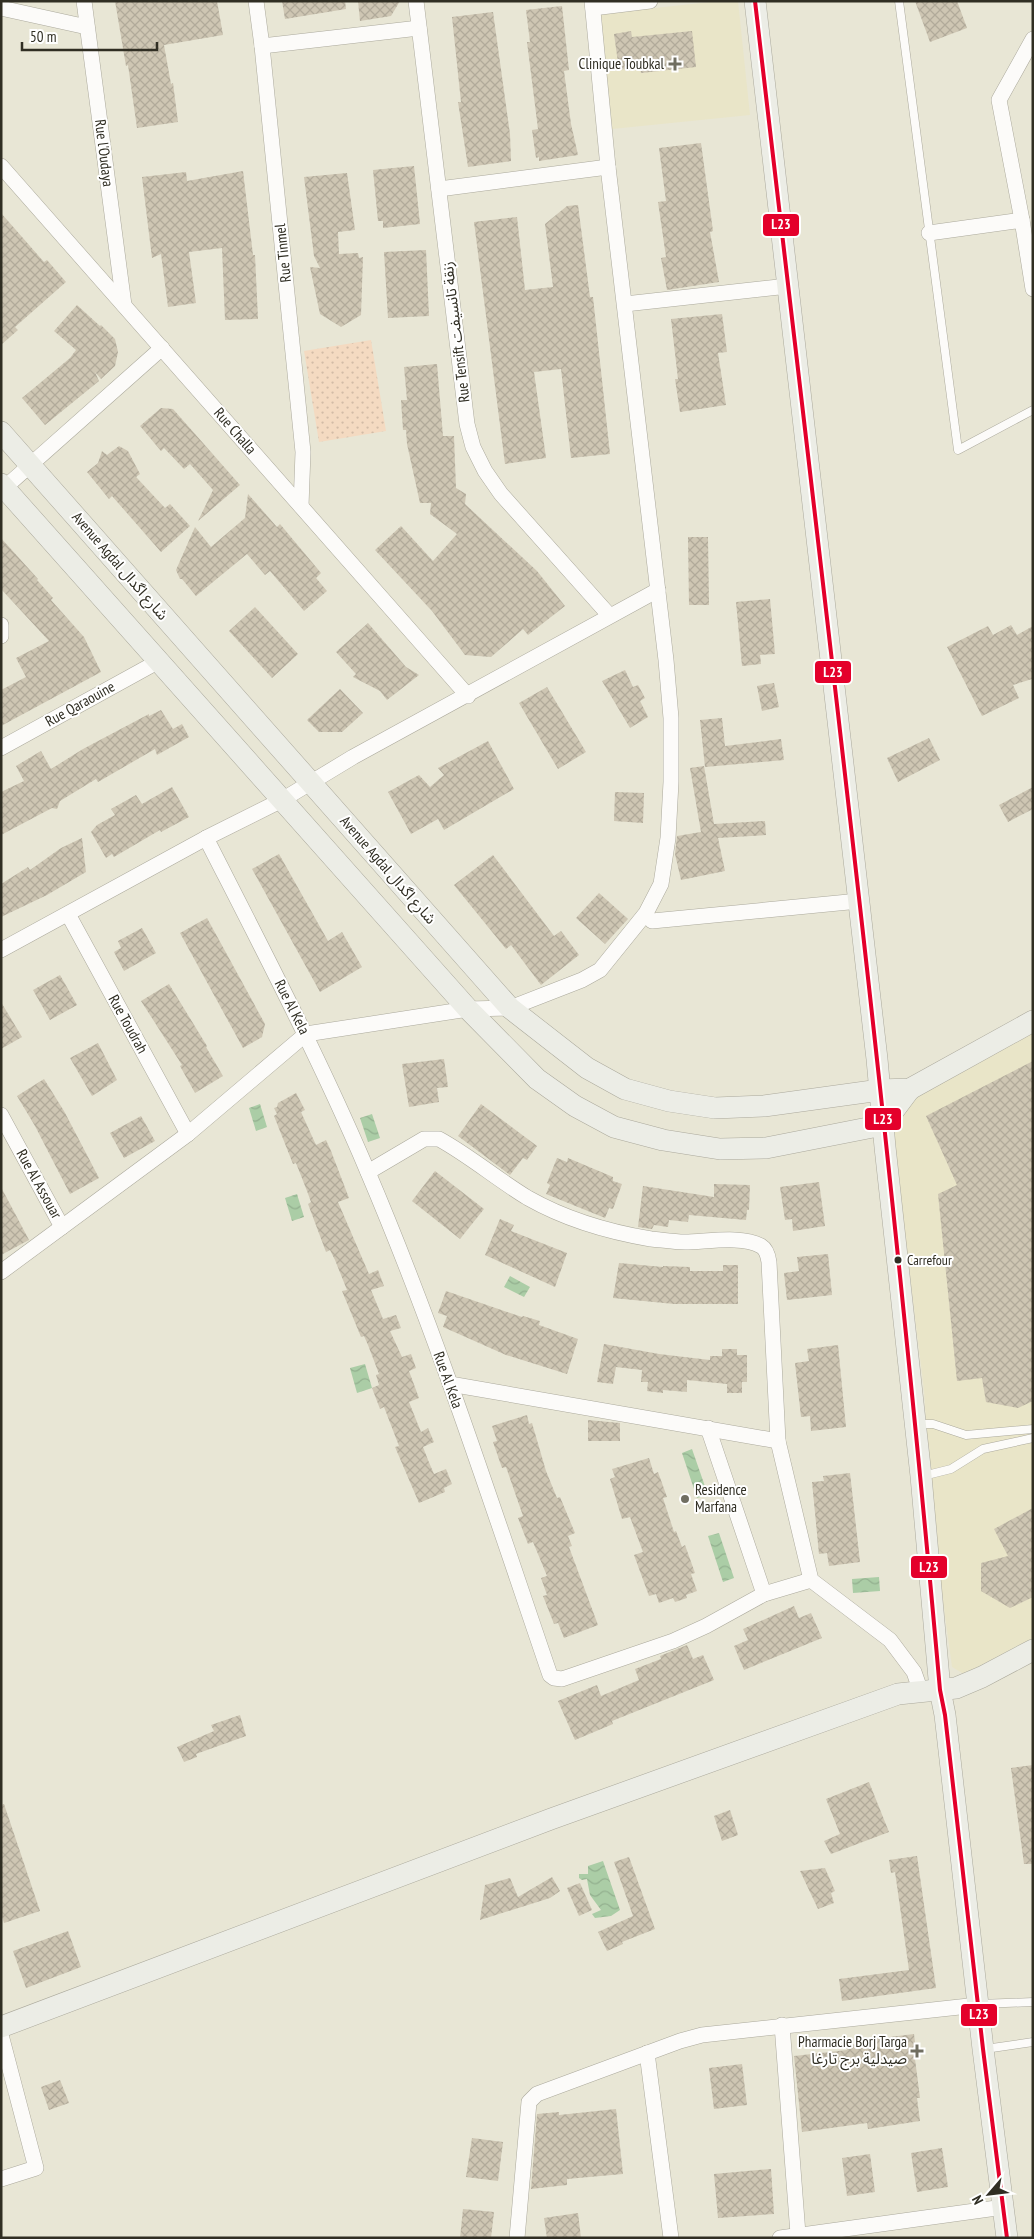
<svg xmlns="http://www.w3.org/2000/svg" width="1034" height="2239" viewBox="0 0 1034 2239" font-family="'PT Sans Narrow','Noto Sans Arabic',sans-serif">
<defs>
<pattern id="grass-dots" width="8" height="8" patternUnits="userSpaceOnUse" patternTransform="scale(1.25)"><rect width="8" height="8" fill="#f4dac1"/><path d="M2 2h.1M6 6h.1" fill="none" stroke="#d2bba6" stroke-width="1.8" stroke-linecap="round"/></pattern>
<pattern id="water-waves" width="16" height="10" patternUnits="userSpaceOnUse" patternTransform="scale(1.25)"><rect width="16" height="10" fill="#abcda6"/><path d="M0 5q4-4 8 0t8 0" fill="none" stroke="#93b08f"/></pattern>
<pattern id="building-cross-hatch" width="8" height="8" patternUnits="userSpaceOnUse" patternTransform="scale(1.25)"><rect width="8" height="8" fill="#cec6b3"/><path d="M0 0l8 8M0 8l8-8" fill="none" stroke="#b1aa9a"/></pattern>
</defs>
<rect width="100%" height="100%" fill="#e8e6d5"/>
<!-- built -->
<g fill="#e9e5c8">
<polygon points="719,1 738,1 750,115 612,129 600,14"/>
<polygon points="1033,1025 1033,1638 964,1674 952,1667 933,1527 924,1390 888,1097"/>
</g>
<!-- grass -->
<polygon fill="url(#grass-dots)" points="371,340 386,431 319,442 304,351"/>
<!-- water -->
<g fill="url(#water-waves)">
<polygon points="260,1104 267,1127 256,1131 249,1108"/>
<polygon points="372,1114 380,1138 368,1142 360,1118"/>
<polygon points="297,1194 304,1217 292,1221 285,1198"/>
<polygon points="510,1276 530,1287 524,1297 504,1287"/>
<polygon points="365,1364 372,1388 357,1393 350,1368"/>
<polygon points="692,1449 708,1495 697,1498 682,1453"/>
<polygon points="719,1533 734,1578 723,1582 708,1536"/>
<polygon points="879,1577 880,1591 853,1593 852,1579"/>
<polygon points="603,1861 620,1910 611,1916 595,1918 592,1914 601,1910 590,1895 587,1879 582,1880 579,1878 579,1874 588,1874 588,1866"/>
</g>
<!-- building -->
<g fill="url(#building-cross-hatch)">
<polygon points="115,1 217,1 223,35 164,45 171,84 173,83 178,122 137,128 128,65 126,66"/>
<polygon points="282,1 345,1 346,9 285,19"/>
<polygon points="358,1 400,1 391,16 360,21"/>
<polygon points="915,1 957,1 967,28 930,42"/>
<polygon points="562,6 569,70 564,71 571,124 578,155 539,161 539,157 536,158 532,130 538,129 527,42 530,42 526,10"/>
<polygon points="493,12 510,134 511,161 468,167 458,102 461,102 452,17"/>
<polygon points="631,31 632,37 692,31 696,67 641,73 640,67 619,70 614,34"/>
<polygon points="701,143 713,231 710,232 719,282 667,290 661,258 666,257 658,202 666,201 659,148"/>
<polygon points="414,166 420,224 383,228 383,221 378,221 373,170"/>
<polygon points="243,171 253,255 255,255 258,319 225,320 222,248 189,252 196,303 168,307 161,254 152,258 142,177 186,172 187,181"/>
<polygon points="347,173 355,230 338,232 339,254 358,253 359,258 363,257 361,315 341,327 320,314 310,267 320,268 314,256 304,177"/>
<polygon points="578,205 590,297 593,297 610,454 571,458 561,369 534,372 546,458 505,464 474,222 517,217 525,290 553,287 545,224 567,206"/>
<polygon points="1,213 44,262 47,260 66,282 15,327 18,330 1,345"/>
<polygon points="426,250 429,316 388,318 384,252"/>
<polygon points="77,305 100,326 101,325 115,339 118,352 115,366 101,379 95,372 99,381 45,425 22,398 70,358 76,350 54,331"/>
<polygon points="722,314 727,352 718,353 726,405 680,412 675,379 678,379 671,319"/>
<polygon points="437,364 443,436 454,436 456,488 466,494 465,504 537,571 565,606 528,635 523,629 491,657 465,655 432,611 375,550 401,526 433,561 457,534 430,514 431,503 420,503 407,444 406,430 403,430 401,400 407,400 404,367"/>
<polygon points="161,408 173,409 240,485 198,521 213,490 190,464 184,469 164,448 161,451 140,426"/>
<polygon points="119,446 128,451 140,474 136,477 165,508 170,504 190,526 161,552 112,496 109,499 87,472 98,463 102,451 107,455"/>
<polygon points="248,494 277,527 280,524 321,573 316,578 327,591 304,611 270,571 265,575 247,554 196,596 182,579 180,579 176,570 195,527 211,547 245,518"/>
<polygon points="688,537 708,537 709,605 689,605"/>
<polygon points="1,538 38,579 37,580 53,598 51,600 84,637 101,672 1,726 1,690 26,677 16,658 49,641 1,589"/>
<polygon points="770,599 775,654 760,655 761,664 742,666 736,602"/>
<polygon points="255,607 298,654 272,678 229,631"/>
<polygon points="368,623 406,667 419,675 387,700 380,691 353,677 356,674 336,652"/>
<polygon points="1011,625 1017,635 1033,626 1032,679 1013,685 1019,698 982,716 947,647 988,626 993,635"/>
<polygon points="625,670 633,687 638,685 645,698 640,701 648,717 630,728 602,681"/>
<polygon points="774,683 779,707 762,711 757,686"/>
<polygon points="547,687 586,752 558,769 519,703"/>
<polygon points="340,689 363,713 342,732 319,732 307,720"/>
<polygon points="161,710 173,729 182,724 189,737 157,755 155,749 98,782 96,779 60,801 57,809 52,808 1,835 1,792 24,781 16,766 41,751 51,769 83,749 149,714 149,716"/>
<polygon points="722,718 725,746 781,739 784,760 705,767 700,720"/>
<polygon points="929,738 940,760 898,782 887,758"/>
<polygon points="488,741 514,789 444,830 438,819 411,834 388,792 419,775 430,787 444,775 438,768"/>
<polygon points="704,766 714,824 765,821 766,835 718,838 725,871 681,880 675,854 677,836 701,832 690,768"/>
<polygon points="172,787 189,817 161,832 160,830 114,857 112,854 106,858 91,832 97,825 115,815 111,809 136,795 142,804"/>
<polygon points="1033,787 1033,809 1008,822 999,805"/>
<polygon points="615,792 644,793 643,823 614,821"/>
<polygon points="82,838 86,872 47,895 1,917 1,884 28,867 30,870 61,848"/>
<polygon points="279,854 328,941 342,932 362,967 320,992 252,869"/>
<polygon points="493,855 554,936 561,931 579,955 541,985 511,945 506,949 454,885"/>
<polygon points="599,893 628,919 605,944 576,918"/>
<polygon points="207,918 265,1024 262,1037 243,1048 180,933"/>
<polygon points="142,928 156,953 124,971 114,952 121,948 118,941"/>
<polygon points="60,975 77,1005 50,1020 33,990"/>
<polygon points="169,984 207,1046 206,1047 223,1076 195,1093 180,1066 182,1065 141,1001"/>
<polygon points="1,1002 22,1037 1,1049"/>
<polygon points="98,1043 117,1080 92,1096 70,1058"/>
<polygon points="444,1059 448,1087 437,1088 439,1102 409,1107 402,1064"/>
<polygon points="1033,1061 1033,1401 1018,1408 986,1402 982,1378 957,1381 938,1194 957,1185 926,1116"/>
<polygon points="44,1079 64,1111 99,1178 70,1194 35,1126 17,1096"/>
<polygon points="296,1093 305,1110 301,1112 316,1145 326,1140 331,1151 349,1198 338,1202 369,1274 378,1270 384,1286 371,1290 383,1319 396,1315 401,1328 390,1331 402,1357 411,1354 416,1368 409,1371 419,1398 409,1402 421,1432 428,1428 434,1442 423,1447 428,1460 434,1474 446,1469 452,1484 444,1488 445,1492 419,1503 395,1447 399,1446 384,1407 380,1409 372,1388 379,1385 376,1375 379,1374 368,1345 364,1336 361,1337 342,1291 347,1290 335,1260 330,1250 326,1252 308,1204 311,1202 307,1191 296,1163 293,1164 274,1116 277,1114 274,1108 277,1107 278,1103"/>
<polygon points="481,1104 537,1146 527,1160 523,1158 510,1175 458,1136"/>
<polygon points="141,1116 155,1141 124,1158 110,1133"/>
<polygon points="557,1158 567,1162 568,1158 613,1177 613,1181 622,1184 613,1209 609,1208 605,1218 546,1194 550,1185 547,1183"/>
<polygon points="435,1171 484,1209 460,1239 412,1201"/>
<polygon points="819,1182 825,1226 793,1231 792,1219 785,1220 780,1187"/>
<polygon points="714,1184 750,1185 749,1210 747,1210 746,1220 689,1215 688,1222 669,1220 668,1227 654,1225 652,1229 638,1227 643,1186 714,1197"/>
<polygon points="1,1187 29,1240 1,1255"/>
<polygon points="500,1219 514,1225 511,1231 567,1253 555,1287 485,1255"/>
<polygon points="828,1254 832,1295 787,1300 784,1273 799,1271 797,1257"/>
<polygon points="619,1263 663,1267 663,1266 690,1267 690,1271 723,1271 723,1265 738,1265 738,1304 674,1304 613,1298"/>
<polygon points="446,1291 522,1317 523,1316 540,1321 539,1325 578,1339 567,1374 506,1355 443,1327 447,1316 438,1313"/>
<polygon points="604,1344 659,1354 710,1360 710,1356 722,1356 722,1349 737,1349 737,1355 747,1355 747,1382 742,1382 742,1393 727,1393 727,1384 687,1380 687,1392 663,1390 663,1393 647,1391 648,1382 641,1382 642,1370 616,1367 613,1384 597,1382"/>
<polygon points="838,1345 846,1427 811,1431 810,1416 801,1417 795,1363 809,1361 807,1349"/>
<polygon points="527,1415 529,1424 532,1423 546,1471 557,1498 560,1497 575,1533 568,1536 572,1546 569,1547 598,1625 564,1638 558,1623 554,1624 543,1596 547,1595 541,1578 547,1576 533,1542 528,1544 518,1518 523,1516 506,1467 502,1468 493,1442 497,1441 492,1426"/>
<polygon points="588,1420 620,1423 620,1441 588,1441"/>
<polygon points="649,1458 654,1474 658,1472 667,1497 663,1498 674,1532 676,1531 682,1547 685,1545 695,1573 691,1574 697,1591 686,1595 687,1598 675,1602 673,1598 659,1603 656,1594 649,1596 634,1555 643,1552 630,1517 622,1519 610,1479 615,1477 612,1469"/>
<polygon points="850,1473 860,1562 829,1566 827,1553 819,1554 812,1482 824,1481 823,1476"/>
<polygon points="1033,1508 1033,1597 1010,1608 981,1591 981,1563 1008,1556 994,1529"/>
<polygon points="794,1606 799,1618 811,1613 822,1638 744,1670 734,1646 748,1640 743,1629"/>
<polygon points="687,1645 693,1659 703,1655 714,1680 612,1721 613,1724 575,1740 558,1701 597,1685 601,1696 639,1680 635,1669 661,1659 660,1656"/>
<polygon points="240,1715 246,1736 196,1754 197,1757 184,1762 177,1747 214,1731 211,1725"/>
<polygon points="1033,1765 1033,1864 1024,1864 1011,1768"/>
<polygon points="869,1782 889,1832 831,1854 824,1841 840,1834 826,1799"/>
<polygon points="4,1804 40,1911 4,1923 1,1913 1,1805"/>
<polygon points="730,1810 738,1835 722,1841 714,1816"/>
<polygon points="917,1856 936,1988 842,2001 839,1979 909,1970 895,1872 891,1873 889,1860"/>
<polygon points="629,1857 655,1929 622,1942 623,1944 607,1951 598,1932 633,1916 614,1862"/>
<polygon points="825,1868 835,1891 831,1893 834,1903 818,1909 800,1871"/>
<polygon points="552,1877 560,1891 550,1898 480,1920 485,1885 510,1878 518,1897"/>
<polygon points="580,1883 592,1910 579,1916 567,1888"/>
<polygon points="68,1931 81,1967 26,1988 13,1951"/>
<polygon points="914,2034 916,2050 914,2051 920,2098 917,2098 920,2121 868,2129 867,2123 802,2132 794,2056 847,2050 846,2046 857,2044 857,2041"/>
<polygon points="742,2064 747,2105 714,2109 709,2068"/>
<polygon points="60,2080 69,2103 49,2110 41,2087"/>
<polygon points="616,2109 623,2174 567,2179 567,2185 531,2189 537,2114 559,2112 559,2115"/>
<polygon points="472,2138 503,2142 498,2181 466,2177"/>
<polygon points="942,2148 948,2187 917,2192 911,2153"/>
<polygon points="870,2154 875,2192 847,2196 842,2158"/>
<polygon points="771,2169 774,2214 718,2218 714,2174"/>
<polygon points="463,2209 494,2212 491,2238 460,2238"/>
<polygon points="578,2213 581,2238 547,2238 544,2218"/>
</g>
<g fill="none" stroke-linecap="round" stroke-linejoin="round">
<defs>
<g id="lane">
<polyline points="899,1 958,450 1033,410"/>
<polyline points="917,1424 933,1424 966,1435 1033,1429"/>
<polyline points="923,1476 951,1469 983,1449 1033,1438"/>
<polyline points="980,2004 1033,2002"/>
<polyline points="985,2049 1033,2042"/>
</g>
<g id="street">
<polyline points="84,1 124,305"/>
<polyline points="256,1 262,46 303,452 301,506"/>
<polyline points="416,1 467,424 473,447 485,471 501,494 609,615"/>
<polyline points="1,8 87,27"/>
<polyline points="593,8 650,1"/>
<polyline points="262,46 419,28"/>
<polyline points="1,166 468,696"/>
<polyline points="439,189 608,167"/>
<polyline points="1022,220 999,100 1033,39"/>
<polyline points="929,233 1022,220 1033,289"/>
<polyline points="625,304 788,286"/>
<polyline points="1,491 162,348"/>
<polyline points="1,625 1,636"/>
<polyline points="1,748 159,661"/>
<path d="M206,838C262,948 319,1057 367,1170C437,1334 492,1505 550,1675L554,1678L562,1679L673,1641L706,1626L764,1594L811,1580"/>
<polyline points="68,914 188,1134"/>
<polyline points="652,921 859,901"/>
<polyline points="1,950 206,838 282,800 353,757 658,590"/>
<polyline points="1,1115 62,1227"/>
<path d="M368,1172L424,1139H439C470,1156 498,1180 528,1198C565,1219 609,1232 651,1239C662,1240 674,1242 685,1242C706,1242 742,1235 761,1246C766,1249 768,1255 769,1262L778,1441L811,1580L890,1640L914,1672L921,1692"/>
<polyline points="1,1272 188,1134 306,1034 468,1009 510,1008 582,980 600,970 646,913 661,884 668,838 671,782 671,718 666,660 608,167 592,1"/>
<polyline points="450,1384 778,1441"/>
<polyline points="708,1428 764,1594"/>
<polyline points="782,2025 798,2234"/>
<polyline points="1,2035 36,2168 1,2179"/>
<polyline points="647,2053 671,2238"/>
<polyline points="517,2238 529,2102 537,2094 680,2041 702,2035 978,2005"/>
<polyline points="780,2238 1004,2207"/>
</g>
<g id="secondary">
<polyline points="755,1 877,1059 885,1147 921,1476 940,1690 945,1715 983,2049 1007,2238"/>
<polyline points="1,432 510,1008 587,1068 625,1089 669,1101 715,1108 764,1106 880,1090 910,1089 1033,1021"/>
<polyline points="1,484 468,1009 537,1079 575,1106 614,1127 663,1140 720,1149 766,1148 883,1125 910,1089"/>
<polyline points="1,2027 551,1819 898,1694 956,1688 982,1677 1033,1650"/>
</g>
</defs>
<!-- lane casing -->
<use href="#lane" stroke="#aba99c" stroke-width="9"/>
<!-- street casing -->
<use href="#street" stroke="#aba99c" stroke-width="16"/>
<!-- secondary casing -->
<use href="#secondary" stroke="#aba99c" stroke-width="22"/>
<!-- lane -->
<use href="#lane" stroke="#fcfbf9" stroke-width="8"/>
<!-- street -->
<use href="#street" stroke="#fcfbf9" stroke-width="15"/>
<!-- secondary -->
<use href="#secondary" stroke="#ecede6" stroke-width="21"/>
<defs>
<path id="bus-1" d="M755,1C820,564 890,1126 940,1690L945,1715L983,2049L1007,2238"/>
</defs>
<!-- bus-1 casing -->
<use href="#bus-1" stroke="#fff" stroke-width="8"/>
<!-- bus-1 -->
<use href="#bus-1" stroke="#e4002b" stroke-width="4"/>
</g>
<!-- markers -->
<g fill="#706e61" stroke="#fff" stroke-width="2">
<path d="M672.5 56.5h5v5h5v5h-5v5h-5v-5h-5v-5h5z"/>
<circle cx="685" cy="1499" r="5"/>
<path d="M914.5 2043.5h5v5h5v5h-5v5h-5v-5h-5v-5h5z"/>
</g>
<circle fill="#302e23" stroke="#fff" stroke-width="2" cx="898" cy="1260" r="4.5"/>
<g text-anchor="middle" stroke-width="4" stroke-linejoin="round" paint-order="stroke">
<!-- bus labels -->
<g font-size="14" fill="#302e23" stroke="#fff" text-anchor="start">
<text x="907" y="1265">Carrefour</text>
</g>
<!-- poi labels -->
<g font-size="15" fill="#302e23" stroke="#fff" text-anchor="end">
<text x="664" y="69">Clinique Toubkal</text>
<text x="695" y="1495" text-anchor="start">Residence<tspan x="695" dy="17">Marfana</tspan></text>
<text x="907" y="2047">Pharmacie Borj Targa<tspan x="907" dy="17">صيدلية برج تارغا</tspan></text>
</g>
<!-- street labels -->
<g font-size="15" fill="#302e23" stroke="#fff">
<text transform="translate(104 153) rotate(83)" y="5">Rue l'Oudaya</text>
<text transform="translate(283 253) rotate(-96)" y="5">Rue Tinmel</text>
<text transform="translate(456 332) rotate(-97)" y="5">Rue Tensift زنقة تانسيفت</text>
<text transform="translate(235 431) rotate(49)" y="5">Rue Challa</text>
<text transform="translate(120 566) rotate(49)" y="5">Avenue Agdal شارع اگدال</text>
<text transform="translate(80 704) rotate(-29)" y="5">Rue Qaraouine</text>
<text transform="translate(388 870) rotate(49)" y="5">Avenue Agdal شارع اگدال</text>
<text transform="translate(292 1007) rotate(63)" y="5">Rue Al Kela</text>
<text transform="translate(128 1024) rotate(61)" y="5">Rue Toudrah</text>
<text transform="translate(39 1184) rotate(61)" y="5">Rue Al Assouar</text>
<text transform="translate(448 1380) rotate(70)" y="5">Rue Al Kela</text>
</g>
</g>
<g stroke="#fff" stroke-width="2">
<rect x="762" y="213" width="38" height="24" rx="5" fill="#e4002b"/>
<rect x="814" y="660" width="38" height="24" rx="5" fill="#e4002b"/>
<rect x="864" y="1107" width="38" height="24" rx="5" fill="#e4002b"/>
<rect x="910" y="1555" width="38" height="24" rx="5" fill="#e4002b"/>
<rect x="960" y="2003" width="38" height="24" rx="5" fill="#e4002b"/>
</g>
<g font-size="14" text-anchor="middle" font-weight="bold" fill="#fff">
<text x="781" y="229">L23</text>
<text x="833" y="677">L23</text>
<text x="883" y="1124">L23</text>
<text x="929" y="1572">L23</text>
<text x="979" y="2019">L23</text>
</g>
<!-- border -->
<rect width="1034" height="2239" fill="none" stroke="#302e23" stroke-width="5"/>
<!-- north arrow -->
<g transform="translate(989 2194) rotate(242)" stroke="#ffffff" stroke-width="4" paint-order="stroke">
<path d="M0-4L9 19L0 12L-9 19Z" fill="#302e23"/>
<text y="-8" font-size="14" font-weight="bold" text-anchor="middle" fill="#302e23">N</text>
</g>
<!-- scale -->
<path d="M22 42v8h135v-8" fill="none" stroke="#302e23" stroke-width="2.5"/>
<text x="30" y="42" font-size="15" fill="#302e23" stroke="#ffffff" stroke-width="4" paint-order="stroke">50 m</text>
</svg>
